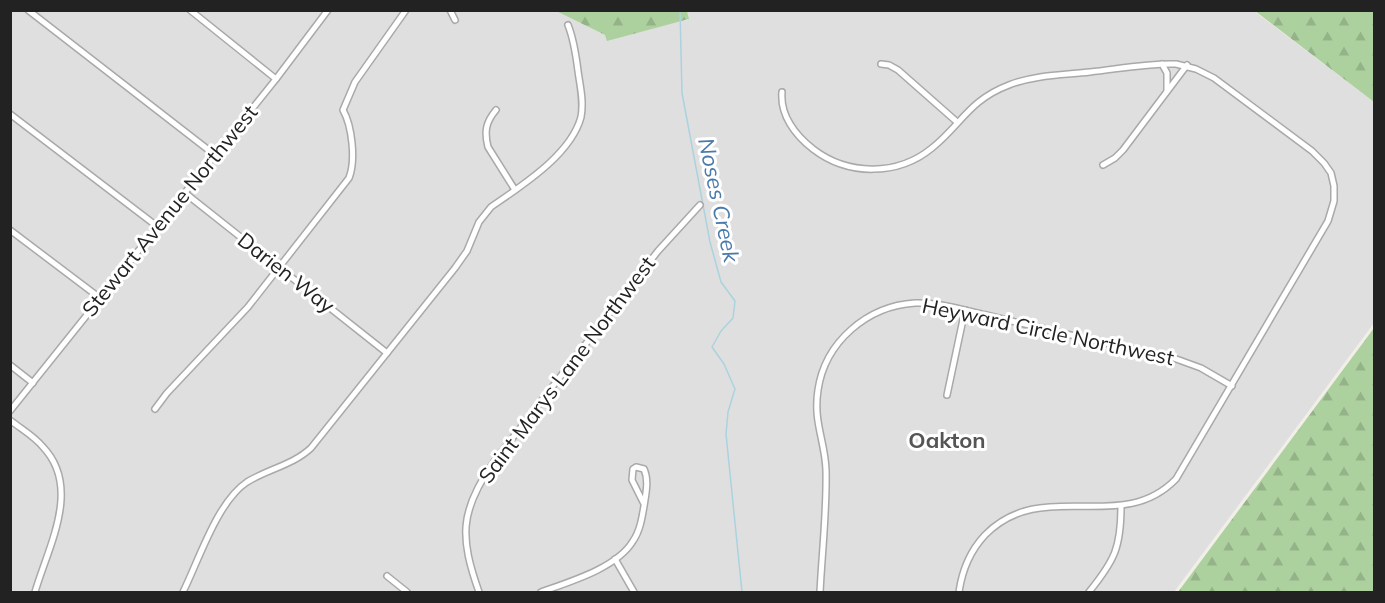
<svg xmlns="http://www.w3.org/2000/svg" width="1385" height="603" viewBox="0 0 1385 603" font-family="Mulish,sans-serif">
<defs>
<pattern id="forest-firs" width="22" height="20" patternUnits="userSpaceOnUse" patternTransform="scale(1.5)"><rect width="22" height="20" fill="#add19e"/><path d="M5 1l3.5 6h-7zM16 11l3.5 6h-7z" fill="#95b388"/></pattern>
</defs>
<rect width="100%" height="100%" fill="#f2efe9"/>
<!-- residential -->
<polygon fill="#e0dfdf" points="687,10 1254,11 1374,102 1374,323 1174,592 11,592 10,11 556,11 605,35 688,20"/>
<!-- forest -->
<g fill="url(#forest-firs)">
<polygon points="556,11 687,11 689,19 607,41 605,35"/>
<polygon points="1255,11 1374,11 1374,102"/>
<polygon points="1374,328 1374,592 1178,592"/>
</g>
<g fill="none" stroke-linecap="round" stroke-linejoin="round">
<!-- stream -->
<polyline stroke="#aad3df" stroke-width="1.5" points="680,10 682,93 710,242 721,282 735,301 733,318 721,331 712,347 724,364 735,389 728,412 726,434 742,592"/>
<defs>
<g id="street">
<polyline points="28,10 215,155"/>
<polyline points="190,10 276,79"/>
<polyline points="450,10 455,20"/>
<polyline points="881,64 889,65 898,70 957,122"/>
<polyline points="1162,64 1167,73 1167,91"/>
<path d="M782,92C780,115 795,135 813,149C848,176 898,176 932,148C961,125 969,100 1009,85C1034,75 1063,75 1090,72C1118,69 1148,63 1176,64L1196,69L1214,78L1312,151L1324,163L1331,173L1334,186V201L1328,221L1176,479C1121,536 1043,476 985,535C970,551 962,571 959,592"/>
<path d="M496,110C486,122 484,131 488,147L515,190"/>
<polyline points="10,114 158,227"/>
<polyline points="1103,165 1115,158 1123,150 1187,65"/>
<polyline points="185,193 387,353"/>
<polyline points="10,230 100,298"/>
<polyline points="10,365 33,383"/>
<polyline points="947,395 965,310"/>
<path d="M155,409L167,393L248,307L349,178C356,160 352,126 343,110L355,82L406,10"/>
<polyline points="10,411 276,79 328,10"/>
<path d="M10,420C21,429 34,436 43,447C82,488 48,547 35,592"/>
<polyline points="615,559 634,592"/>
<polyline points="387,576 407,592"/>
<path d="M183,592C199,560 217,502 247,482C268,469 293,465 311,448L455,268L467,251L479,222L491,207C521,186 571,155 581,117C584,101 580,86 578,71C576,55 574,40 568,25"/>
<path d="M479,592C460,538 459,512 493,463L658,251L700,205"/>
<path d="M541,592C569,582 617,568 633,541C640,531 642,518 644,506C646,493 649,480 644,469L636,467L633,469L632,480L644,504"/>
<path d="M820,592C822,552 827,510 826,470C825,441 813,422 818,390C825,342 867,306 915,303C939,302 963,310 986,315C1047,329 1107,345 1168,356L1201,368L1232,386"/>
<path d="M1089,592C1115,560 1121,547 1121,506"/>
</g>
</defs>
<!-- street casing -->
<use href="#street" stroke="#a9a9a9" stroke-width="8"/>
<!-- street -->
<use href="#street" stroke="#fff" stroke-width="5"/>
</g>
<g text-anchor="middle" stroke-width="6" stroke-linejoin="round" paint-order="stroke">
<!-- street labels -->
<g font-size="21" fill="#222" stroke="#fff">
<text transform="translate(170 211) rotate(-51)" y="7">Stewart Avenue Northwest</text>
<text transform="translate(286 273) rotate(38)" y="7">Darien Way</text>
<text transform="translate(1048 332) rotate(12)" y="7">Heyward Circle Northwest</text>
<text transform="translate(567 370) rotate(-53)" y="7">Saint Marys Lane Northwest</text>
</g>
<!-- water labels -->
<g font-size="22" font-style="italic" fill="#4a7aab" stroke="#fff">
<text transform="translate(719 200) rotate(78)" y="8">Noses Creek</text>
</g>
<!-- neighbourhood labels -->
<g font-size="22" font-weight="bold" fill="#555" stroke="#fff">
<text x="947" y="448">Oakton</text>
</g>
</g>
<!-- border -->
<rect width="1385" height="603" fill="none" stroke="#222222" stroke-width="24"/>
</svg>
